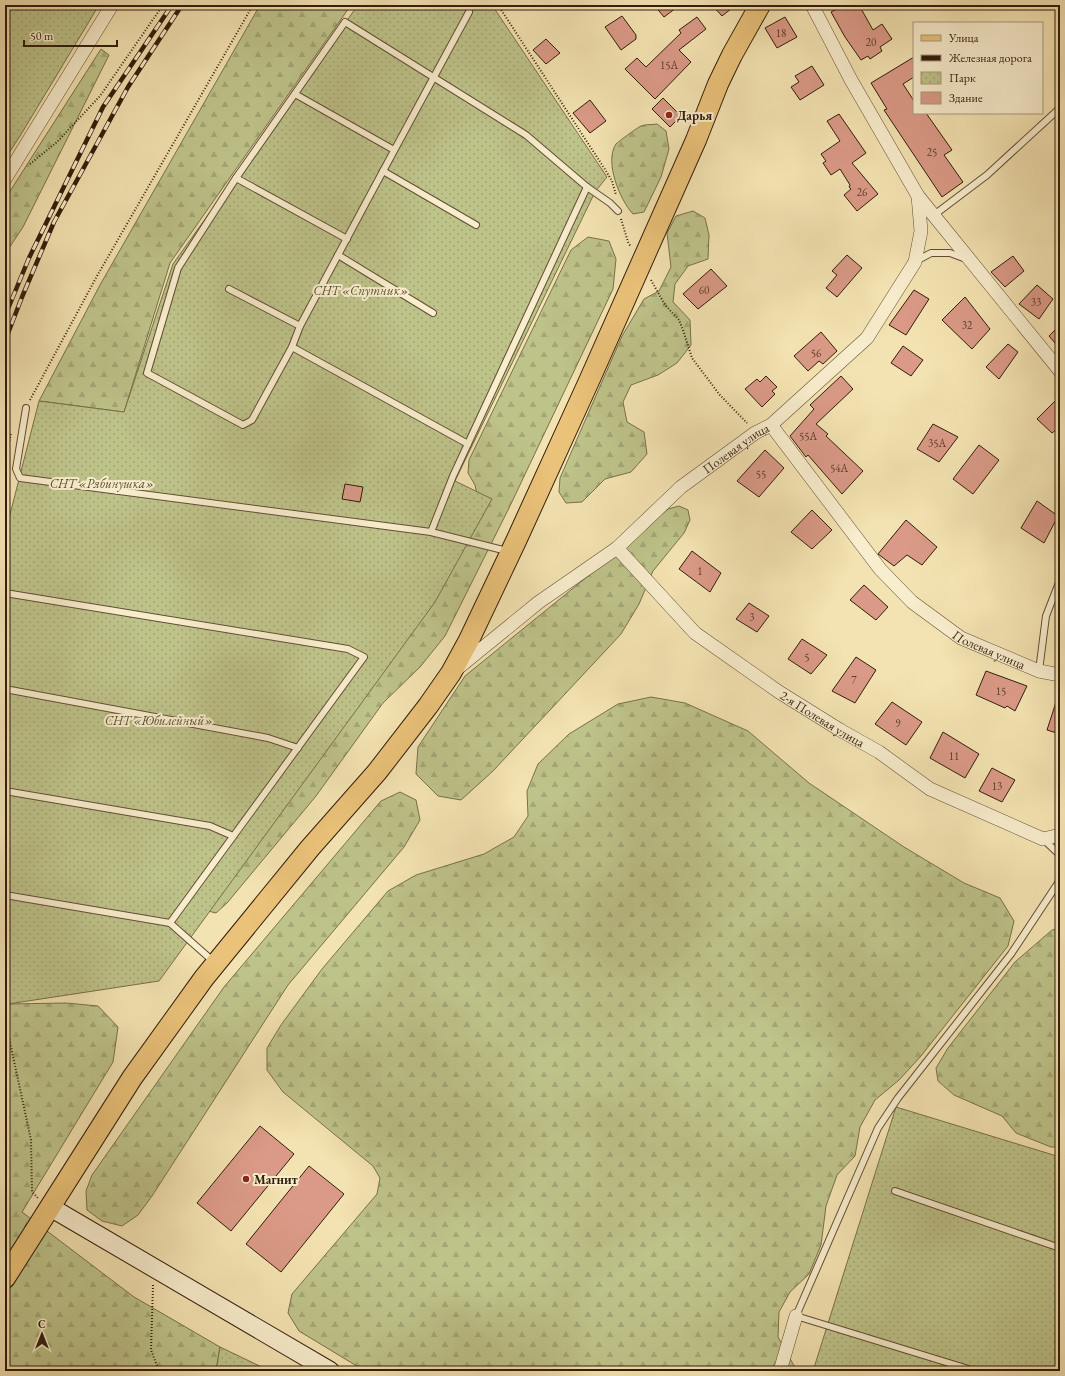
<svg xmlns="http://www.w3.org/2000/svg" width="1065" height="1376" viewBox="0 0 1065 1376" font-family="'EB Garamond',serif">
<defs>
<pattern id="forest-firs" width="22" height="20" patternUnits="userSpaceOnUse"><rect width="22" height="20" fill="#bec38a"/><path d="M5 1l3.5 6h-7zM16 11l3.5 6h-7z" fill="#a4a776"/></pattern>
<pattern id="park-dots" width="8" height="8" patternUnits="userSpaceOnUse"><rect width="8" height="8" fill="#bec38a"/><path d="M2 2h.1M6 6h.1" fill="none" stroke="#a4a776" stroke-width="1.8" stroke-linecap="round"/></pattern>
</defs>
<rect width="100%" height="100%" fill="#f4e3b2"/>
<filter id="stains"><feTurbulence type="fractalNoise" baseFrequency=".005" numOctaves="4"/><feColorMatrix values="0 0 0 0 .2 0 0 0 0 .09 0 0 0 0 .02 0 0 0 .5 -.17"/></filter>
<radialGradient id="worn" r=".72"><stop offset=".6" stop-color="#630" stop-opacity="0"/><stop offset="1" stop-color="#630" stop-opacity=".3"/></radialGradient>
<!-- forest -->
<g fill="url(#forest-firs)" stroke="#78704a">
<polygon points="260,5 351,5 170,263 124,412 39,401 100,285"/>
<polygon points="101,49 109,55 23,227 5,254 5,199"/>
<path d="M657,124L666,131L669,149L661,177L644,212L633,214C620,200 604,162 616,144C618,142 638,127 641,126C646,124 652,125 657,124Z"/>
<polygon points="693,211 705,218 709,235 708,259 688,266 675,284 673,302 690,320 691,345 677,363 658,375 631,385 623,402 627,422 644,432 647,454 631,472 605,479 582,502 566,503 559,492 560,478 622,336 644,299 659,291 671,267 667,233 676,216"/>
<polygon points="588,237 609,241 616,259 613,289 509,508 445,636 420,667 383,703 316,796 227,903 216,913 204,910 478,500 475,485 468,473 469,460 571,250"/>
<polygon points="679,506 688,510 690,520 684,533 653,571 639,604 621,634 493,771 461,800 438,796 416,774 418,747 465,676 614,555 668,509"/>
<polygon points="651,697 685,703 748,731 809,783 904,847 964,883 1000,898 1014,921 1008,946 921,1056 899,1080 875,1100 860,1127 855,1156 837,1175 826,1206 821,1245 809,1274 790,1292 779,1312 778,1337 797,1371 365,1371 299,1331 288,1313 292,1294 377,1194 380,1178 373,1166 283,1092 267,1070 267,1048 281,1025 322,969 388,891 416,875 484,854 514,837 528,816 527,791 538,764 569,734 618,704"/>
<polygon points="400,792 416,800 420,820 404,847 288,985 152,1196 138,1215 122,1226 102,1221 87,1210 86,1191 92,1175 224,987 381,801"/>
<polygon points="1060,929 1060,1147 1051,1147 1016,1133 1002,1116 954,1095 938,1081 936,1068 948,1048 1015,962 1052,930"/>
<polygon points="5,992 8,1004 66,1003 98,1006 118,1027 113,1062 22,1212 134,1297 220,1347 216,1371 5,1371"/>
</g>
<!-- park -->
<g fill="url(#park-dots)" stroke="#78704a">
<polygon points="5,5 99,5 20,136 5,159"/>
<polygon points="358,5 492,5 607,177 595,192 455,481 492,499 435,602 159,981 8,1004 5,992 5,534 39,401 124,412 173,264"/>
<polygon points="896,1107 1060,1157 1060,1371 813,1371"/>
<polygon points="220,1347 270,1371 216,1371"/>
</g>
<!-- building -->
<g fill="#da9a87" stroke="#321d0b">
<polygon points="654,5 680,5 664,17"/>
<polygon points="712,5 736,5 722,16"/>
<polygon points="845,5 859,5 873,30 882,24 892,39 880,47 882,51 870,59 868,56 861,60 845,37 831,12"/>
<polygon points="622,16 636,35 636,39 621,50 605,27"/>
<polygon points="697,17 706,29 679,50 691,62 655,99 625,69 637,58 646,67 681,33 679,30"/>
<polygon points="785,17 797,37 777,48 765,28"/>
<polygon points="546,39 560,53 546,64 533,50"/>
<polygon points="914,57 914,77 903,84 914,101 914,113 926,113 952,150 944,155 963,182 942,197 884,110 887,109 871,83"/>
<polygon points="812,66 824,85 800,100 791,87 799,82 795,76"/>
<polygon points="663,98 681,116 670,127 652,109"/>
<polygon points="590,100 606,121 590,133 573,113"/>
<polygon points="839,114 866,153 852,163 878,194 857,211 844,195 851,189 849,187 850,185 840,169 831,175 823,163 826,161 821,154 840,141 827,121"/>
<polygon points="847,255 862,268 837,297 826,288 837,275 832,271"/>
<polygon points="1013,256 1024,271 1005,287 991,272"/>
<polygon points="711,269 727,286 698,309 683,294"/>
<polygon points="1037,285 1053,299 1039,319 1019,304"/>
<polygon points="914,290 929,299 906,335 889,325"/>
<polygon points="965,297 990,329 972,349 942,320"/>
<polygon points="1060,325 1060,349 1049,336"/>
<polygon points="821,332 837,351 823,364 819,361 808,371 794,356"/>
<polygon points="1008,344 1018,352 999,379 986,367"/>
<polygon points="903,346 923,360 911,376 891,363"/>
<polygon points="766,376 777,387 772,391 775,394 762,407 745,389 757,379 760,382"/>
<polygon points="841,376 853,389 816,424 828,434 826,436 863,471 842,494 808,455 806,457 790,436 814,409 810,405"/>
<polygon points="1060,396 1060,427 1052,433 1037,419"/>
<polygon points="933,424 958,437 939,462 917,449"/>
<polygon points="979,445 999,460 973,494 953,479"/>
<polygon points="765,450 784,468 759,497 737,481"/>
<polygon points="345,484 363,487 360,502 342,499"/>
<polygon points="1037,501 1058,516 1044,543 1021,528"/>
<polygon points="812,510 832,530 812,549 791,532"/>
<polygon points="906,520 937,547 922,565 907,555 894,566 878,554"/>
<polygon points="692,551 721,573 710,592 679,569"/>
<polygon points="864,585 888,607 876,620 850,600"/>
<polygon points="749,603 769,616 757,632 736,619"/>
<polygon points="802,639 827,655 811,674 788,659"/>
<polygon points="856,657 876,670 855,703 832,691"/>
<polygon points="986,671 1027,686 1015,711 1007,706 1005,708 976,695"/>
<polygon points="1058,696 1060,696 1060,734 1047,730"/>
<polygon points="892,702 922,722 906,745 875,724"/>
<polygon points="943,732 979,754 965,778 930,758"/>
<polygon points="992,768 1015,780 1002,802 979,791"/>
<polygon points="260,1126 294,1154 231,1231 197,1203"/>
<polygon points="309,1166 344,1194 281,1272 246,1244"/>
</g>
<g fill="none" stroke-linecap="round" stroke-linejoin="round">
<defs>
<g id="lane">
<path d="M469,12C412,117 356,221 300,326L292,347L252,420L243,425L147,373L178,268L236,178L345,22L526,135L587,187L610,203L618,211"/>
<polyline points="295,94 394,150"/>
<polyline points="383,171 476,225"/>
<polyline points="236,178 347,239"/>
<polyline points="934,215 987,175 1060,108"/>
<polyline points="338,255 433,313"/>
<polyline points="916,261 931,253 950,253 966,259"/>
<polyline points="229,289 300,326"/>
<polyline points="292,347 468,444"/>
<polyline points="26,408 16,469 20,478 431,532 507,551"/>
<polyline points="431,532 453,476 587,187"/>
<polyline points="5,593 348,649 364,657 170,923"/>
<polyline points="1039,671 1046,616 1060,580"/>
<polyline points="5,689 268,738 298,748"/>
<polyline points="5,791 210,826 233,836"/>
<polyline points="1043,839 1059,854 1060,858"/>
<polyline points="5,895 170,923 214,962"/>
<polyline points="895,1191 1060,1248"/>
<polyline points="975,1371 796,1316 878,1128 898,1098 1011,954 1060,880"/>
</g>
<g id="street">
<polyline points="812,5 851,80 918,196 1060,371"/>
<polyline points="5,179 112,5"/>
<polyline points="771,425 867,338 915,262 921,231 918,196"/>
<path id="s1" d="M617,548L695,633L779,692L840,730L879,752L930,789L1043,839L1060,835"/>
<path id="s2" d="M458,668L539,602L617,548L681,487L755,433L771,425L880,569L912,602L961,638L1039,671L1060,675"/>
<polyline points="780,1371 796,1316"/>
</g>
<polyline id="secondary" points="50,1207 330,1371"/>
<polyline id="primary" points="5,1278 132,1078 204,978 310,848 377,772 428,706 451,673 469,640 516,541 589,381 696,140 718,84 732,55 760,5"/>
</defs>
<!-- lane casing -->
<use href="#lane" stroke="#624e35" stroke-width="8"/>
<!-- street casing -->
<use href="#street" stroke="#624e35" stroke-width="14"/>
<!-- secondary casing -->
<use href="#secondary" stroke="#321d0b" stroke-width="20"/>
<!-- primary casing -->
<use href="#primary" stroke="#321d0b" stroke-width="22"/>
<!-- path -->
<g stroke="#321d0b" stroke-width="2" stroke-dasharray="1 2" stroke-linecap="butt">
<polyline points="498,5 606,171 612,181 616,195"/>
<polyline points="30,164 57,142 100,96 163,5"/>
<polyline points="621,219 628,242 631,247"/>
<polyline points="651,280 665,305 679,320 683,330 692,358 719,394 747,423"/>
<polyline points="30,400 97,276 253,5"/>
<polyline points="5,458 11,434"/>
<polyline points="5,1019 31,1140 32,1192 38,1198"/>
<polyline points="153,1285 151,1350 159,1371"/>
</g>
<!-- lane -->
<use href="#lane" stroke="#f8edcd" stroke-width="6"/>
<!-- street -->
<use href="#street" stroke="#f8edcd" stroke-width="13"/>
<!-- secondary -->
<use href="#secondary" stroke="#f8edcd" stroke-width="18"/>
<!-- primary -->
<use href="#primary" stroke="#eac279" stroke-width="20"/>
<defs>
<g id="rail">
<polyline points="5,316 29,258 103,107 172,5"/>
<polyline points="5,341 22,297 54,222 128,87 182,5"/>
</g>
</defs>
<!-- rail casing -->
<use href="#rail" stroke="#321d0b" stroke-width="4.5"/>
<!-- rail -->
<use href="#rail" stroke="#f8edcd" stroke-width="3" stroke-dasharray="9" stroke-linecap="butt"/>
</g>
<!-- markers -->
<g fill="#8f2418" stroke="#f8edcd" stroke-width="1.5">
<circle cx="669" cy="115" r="4"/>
<circle cx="246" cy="1179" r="4"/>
</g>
<g text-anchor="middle" stroke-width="4" stroke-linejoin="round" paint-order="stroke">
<!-- number labels -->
<g font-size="11" fill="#5c3c2a">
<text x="781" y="37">18</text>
<text x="871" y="46">20</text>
<text x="669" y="69">15А</text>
<text x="932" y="156">25</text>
<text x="862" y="196">26</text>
<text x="704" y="294">60</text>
<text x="1036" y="306">33</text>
<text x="967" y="329">32</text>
<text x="816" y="357">56</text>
<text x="808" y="440">55А</text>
<text x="937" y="447">35А</text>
<text x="839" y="472">54А</text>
<text x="761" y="478">55</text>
<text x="700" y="575">1</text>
<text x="752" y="621">3</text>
<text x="807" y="661">5</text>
<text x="854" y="684">7</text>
<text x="1001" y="695">15</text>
<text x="898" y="727">9</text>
<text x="954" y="760">11</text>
<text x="997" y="790">13</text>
</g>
<!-- poi labels -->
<g font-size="13" font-weight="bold" fill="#321d0b" stroke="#f8edcd" text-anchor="start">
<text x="677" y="120">Дарья</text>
<text x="254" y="1184">Магнит</text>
</g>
<!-- park labels -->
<g font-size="13" font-style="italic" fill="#5c4f31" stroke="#f8edcd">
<text x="361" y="295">СНТ «Спутник»</text>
<text x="102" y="488">СНТ «Рябинушка»</text>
<text x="159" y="725">СНТ «Юбилейный»</text>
</g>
<!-- street labels -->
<g font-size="13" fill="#321d0b" stroke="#f8edcd">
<text dy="5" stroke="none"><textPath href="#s2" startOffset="355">Полевая улица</textPath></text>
<text dy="5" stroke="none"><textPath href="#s2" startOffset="715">Полевая улица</textPath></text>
<text dy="5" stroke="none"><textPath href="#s1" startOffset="269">2-я Полевая улица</textPath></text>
</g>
</g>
<!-- margin -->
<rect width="1065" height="1376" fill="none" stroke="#f4e3b2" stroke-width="20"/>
<rect x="6" y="6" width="1053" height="1364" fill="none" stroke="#321d0b" stroke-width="2"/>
<rect x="10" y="10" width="1045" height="1356" fill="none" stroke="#321d0b"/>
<!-- legend -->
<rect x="913" y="22" width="130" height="92" fill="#f8edcd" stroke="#a99a7f"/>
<rect x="921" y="35" width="20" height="6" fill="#eac279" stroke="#a99a7f"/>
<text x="949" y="42" font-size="12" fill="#321d0b">Улица</text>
<rect x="921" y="55" width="20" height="6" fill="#321d0b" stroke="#a99a7f"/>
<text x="949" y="62" font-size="12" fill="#321d0b">Железная дорога</text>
<rect x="921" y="72" width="20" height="12" fill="url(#park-dots)" stroke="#a99a7f"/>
<text x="949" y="82" font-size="12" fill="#321d0b">Парк</text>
<rect x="921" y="92" width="20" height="12" fill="#da9a87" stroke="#a99a7f"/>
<text x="949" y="102" font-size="12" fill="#321d0b">Здание</text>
<!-- north arrow -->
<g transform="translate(42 1334)" stroke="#f8edcd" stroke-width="3" paint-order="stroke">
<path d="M0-3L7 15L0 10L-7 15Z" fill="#321d0b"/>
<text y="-6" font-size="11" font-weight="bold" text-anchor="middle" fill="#321d0b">С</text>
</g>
<!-- scale -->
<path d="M24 40v6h93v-6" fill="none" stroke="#321d0b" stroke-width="2"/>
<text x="30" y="40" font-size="12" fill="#321d0b" stroke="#f8edcd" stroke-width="3" paint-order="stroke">50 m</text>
<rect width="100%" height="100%" filter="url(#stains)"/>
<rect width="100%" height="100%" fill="url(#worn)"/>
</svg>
